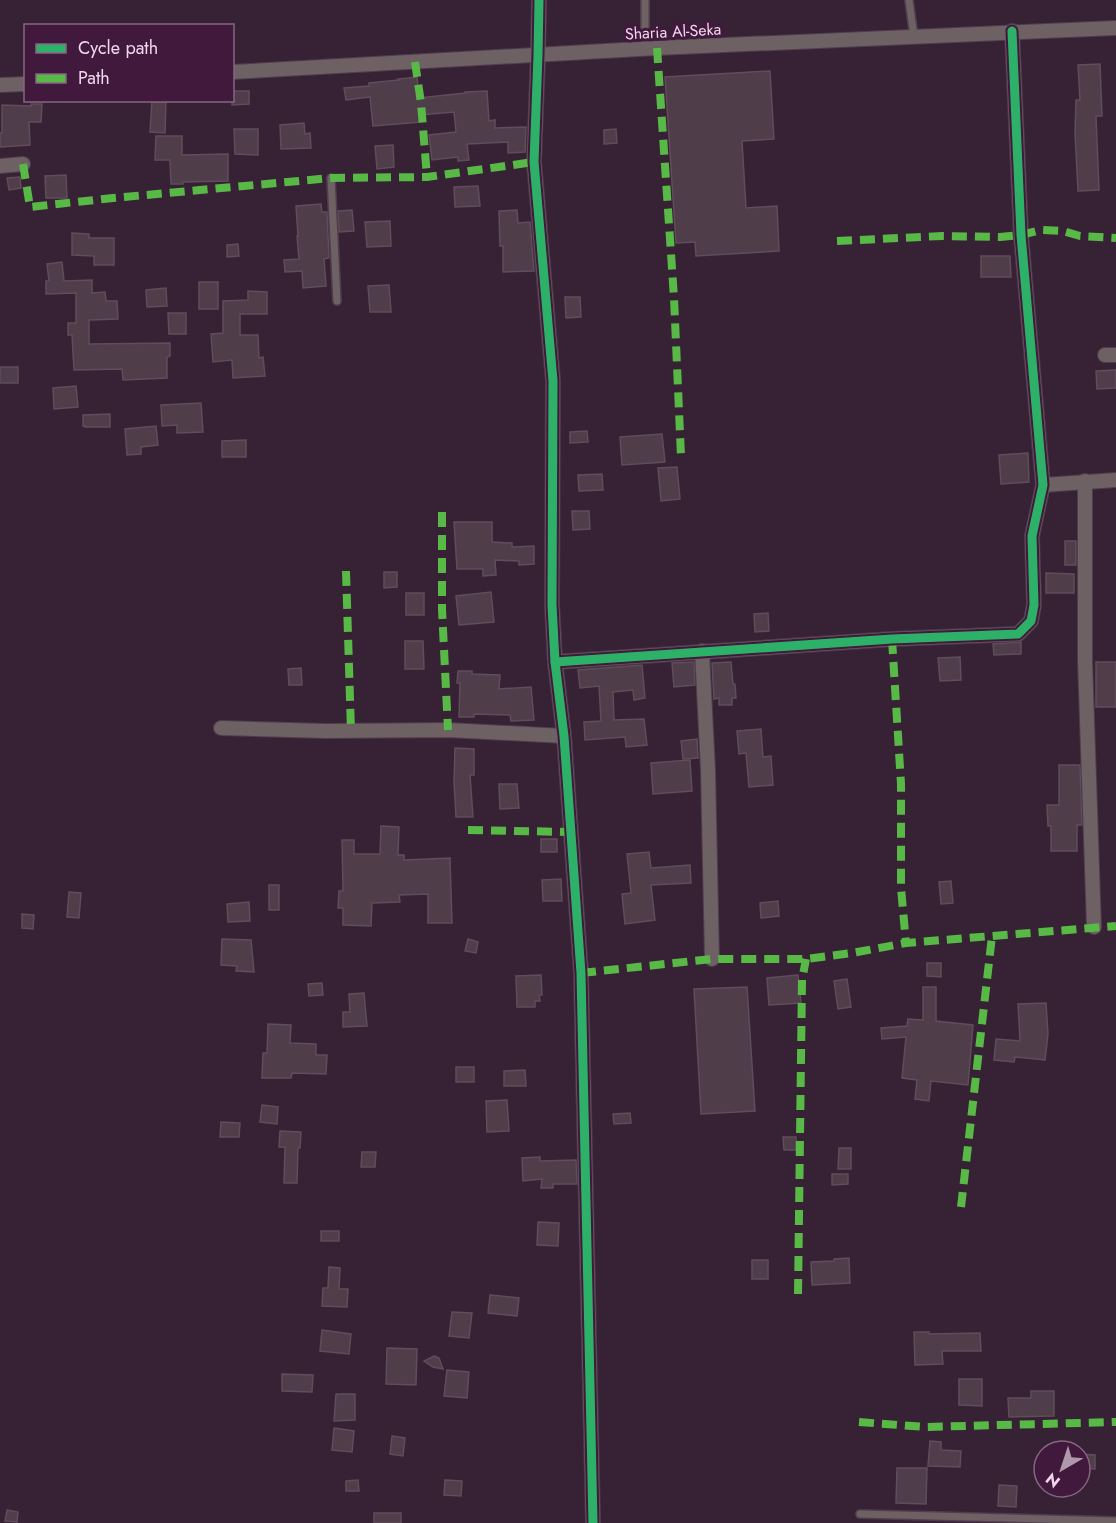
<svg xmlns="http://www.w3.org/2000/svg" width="1116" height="1523" viewBox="0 0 1116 1523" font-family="Jost,sans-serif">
<rect width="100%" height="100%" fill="#372235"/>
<!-- building -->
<g fill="#503d4a" stroke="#604c5a" stroke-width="1.5">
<polygon points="1100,64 1102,116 1096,116 1099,190 1078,191 1075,133 1076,100 1080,100 1078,65"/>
<polygon points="770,71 774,139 742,141 746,208 777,206 779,251 696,256 695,242 676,243 665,77"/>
<polygon points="417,77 419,98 465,93 465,92 487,91 489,121 495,120 495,128 526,127 525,152 508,153 508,142 467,144 469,160 458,161 458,157 432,160 429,135 456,132 454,112 420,115 421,122 373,126 370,97 346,100 344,88 369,86 369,83 399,80 398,79"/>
<polygon points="232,91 249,91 249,104 232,105"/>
<polygon points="152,100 166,100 165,133 150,132"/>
<polygon points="31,104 42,104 41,122 29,122 30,145 0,147 0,133 2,133 2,105 31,106"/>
<polygon points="304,123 305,134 310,133 311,148 281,149 280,125"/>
<polygon points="234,129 258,129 258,155 235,154"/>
<polygon points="616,129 617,143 604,144 604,130"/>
<polygon points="156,136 182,136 182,155 228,154 228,181 183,182 183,184 171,184 170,160 155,160"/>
<polygon points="393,145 394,167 377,169 375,146"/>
<polygon points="66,175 67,198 46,198 45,176"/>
<polygon points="20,177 21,188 9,190 7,178"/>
<polygon points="478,186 480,206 455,207 454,187"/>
<polygon points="321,204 322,212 327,212 329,258 324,259 326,286 303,288 302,271 285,272 284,260 299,259 297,236 298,236 296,206"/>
<polygon points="352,210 354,231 339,232 338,211"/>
<polygon points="517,210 518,223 530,222 534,271 503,272 503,246 500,246 499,211"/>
<polygon points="390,221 391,246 367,247 365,222"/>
<polygon points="72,233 89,234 89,238 114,238 114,265 94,265 94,256 72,255"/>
<polygon points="238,244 239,256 227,257 227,245"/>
<polygon points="981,256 1010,256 1011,277 981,277"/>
<polygon points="62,262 64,281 92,280 92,293 105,292 106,301 117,301 118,319 89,320 89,344 170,343 170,356 167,357 167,378 123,380 122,369 74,370 72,335 68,335 68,323 76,323 76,293 46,294 46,281 49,281 47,264"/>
<rect x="199" y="282" width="19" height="27"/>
<polygon points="389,285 391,312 370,312 368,286"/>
<polygon points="166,288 167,306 147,307 146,290"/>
<polygon points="248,291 267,292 267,314 240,314 240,335 258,335 259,358 263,357 265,376 233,378 232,360 213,362 211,334 223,333 223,301 248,300"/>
<polygon points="565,297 580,297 581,317 566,318"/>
<polygon points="168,313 186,313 186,334 169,334"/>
<rect x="0" y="367" width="18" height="16"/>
<polygon points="1116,370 1116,388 1097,389 1096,371"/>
<polygon points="76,386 78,407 54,409 53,388"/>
<polygon points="201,403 203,432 177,433 177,425 162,426 161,405"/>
<polygon points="110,414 110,427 85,427 85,426 83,426 83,415"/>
<polygon points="156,426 158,445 141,447 141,454 127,455 125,429"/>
<polygon points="587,431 588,442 570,443 570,432"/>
<polygon points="662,434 665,462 622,465 620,437"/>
<polygon points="246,440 246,457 222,457 222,441"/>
<polygon points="1028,453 1029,482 1001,484 999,455"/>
<polygon points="677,467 680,499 661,501 658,468"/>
<polygon points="602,474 603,490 579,491 578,475"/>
<polygon points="572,511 589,511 590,529 573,530"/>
<polygon points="454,522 492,522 492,542 512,543 512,547 534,546 534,564 519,565 519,561 495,560 496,575 483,576 483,569 457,569"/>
<rect x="1065" y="541" width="11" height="24"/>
<polygon points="384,572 397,572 397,587 384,588"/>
<polygon points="1046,573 1074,574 1074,593 1046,593"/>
<polygon points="491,592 494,622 459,625 456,596"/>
<rect x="406" y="593" width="18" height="22"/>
<polygon points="768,613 769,631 755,632 754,614"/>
<polygon points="405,641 423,641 424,669 405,669"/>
<polygon points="1021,642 1021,654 994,655 993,644"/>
<polygon points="960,657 961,680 940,681 938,658"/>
<polygon points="694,662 695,685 674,687 672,663"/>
<polygon points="731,662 733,684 735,684 736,698 732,698 732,705 719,705 719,698 714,699 712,663"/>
<rect x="1096" y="662" width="20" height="45"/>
<polygon points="642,665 645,698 634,700 633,690 613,692 614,720 644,719 647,745 626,747 625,737 585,740 584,722 601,721 599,686 580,688 578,670"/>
<polygon points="301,668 302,685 289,685 288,669"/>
<polygon points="458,671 472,671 472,674 500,675 499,689 531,687 534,720 511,721 510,715 474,714 474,717 459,717 460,683 457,683"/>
<polygon points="761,729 763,757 771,756 773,785 749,787 746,753 739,754 737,731"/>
<polygon points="697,739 698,758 683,759 681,741"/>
<polygon points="455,748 474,749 474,775 470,775 473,817 456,817 454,782"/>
<polygon points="690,760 692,791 653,794 651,763"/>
<polygon points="1059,765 1080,765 1082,825 1077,825 1077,851 1051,851 1051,826 1048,826 1047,805 1059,805"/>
<polygon points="499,784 517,784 519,808 500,809"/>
<polygon points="381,826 399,827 398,855 404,855 404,860 450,858 452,923 428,923 428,894 399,895 400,902 372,903 371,926 343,925 343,908 338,908 339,891 343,891 342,840 354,840 354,854 380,854"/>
<rect x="541" y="839" width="16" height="13"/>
<polygon points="649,852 651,868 690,865 691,883 651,885 655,920 625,924 622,894 631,893 627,854"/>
<polygon points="561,879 562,901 543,901 542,880"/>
<polygon points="951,881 953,903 941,904 939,882"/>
<rect x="269" y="885" width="10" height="25"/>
<polygon points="69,892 81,893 79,918 67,917"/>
<polygon points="778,901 779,916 761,918 760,903"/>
<polygon points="249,902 250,921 228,922 227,904"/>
<polygon points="22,914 34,915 33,929 22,928"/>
<polygon points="222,939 251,940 254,972 236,971 237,966 221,965"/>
<polygon points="468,939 478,942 476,953 465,951"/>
<polygon points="927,963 941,963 941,977 927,976"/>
<polygon points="541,975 542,995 539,995 540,1001 535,1001 535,1007 517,1007 516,976"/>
<polygon points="798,975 801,1003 769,1005 767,978"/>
<polygon points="847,979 851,1007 838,1009 834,981"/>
<polygon points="322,983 323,995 309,996 308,984"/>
<polygon points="747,987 755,1111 701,1114 694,989"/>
<polygon points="923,987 936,987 936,1021 973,1025 968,1085 931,1081 929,1101 915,1099 917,1080 902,1078 906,1037 882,1039 881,1028 907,1026 908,1019 923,1020"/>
<polygon points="364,993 367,1026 343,1027 343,1012 350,1012 349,994"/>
<polygon points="1046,1003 1048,1034 1045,1060 1015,1057 1014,1062 994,1060 996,1039 1020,1041 1018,1004"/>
<polygon points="268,1024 291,1025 290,1043 316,1044 316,1055 327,1055 326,1074 292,1073 291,1078 262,1078 263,1053 267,1053"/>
<rect x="456" y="1067" width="18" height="15"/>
<polygon points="525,1070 526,1086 504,1086 504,1071"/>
<polygon points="507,1100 509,1131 487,1132 486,1101"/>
<polygon points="262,1105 278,1107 277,1124 260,1122"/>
<polygon points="630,1113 631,1123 614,1124 613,1114"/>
<polygon points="221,1122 240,1123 239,1137 220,1137"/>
<polygon points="280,1131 301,1132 300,1148 298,1148 297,1183 284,1183 285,1147 279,1147"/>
<polygon points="783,1137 796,1137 796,1150 784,1150"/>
<polygon points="839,1148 851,1148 851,1169 838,1169"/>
<polygon points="362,1152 376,1152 375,1167 361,1167"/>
<polygon points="540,1157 540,1161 576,1160 577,1184 553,1184 553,1188 541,1188 542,1179 523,1181 522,1158"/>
<polygon points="832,1174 848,1174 848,1184 832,1185"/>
<polygon points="538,1222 559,1223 558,1246 537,1245"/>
<rect x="321" y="1231" width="18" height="10"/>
<polygon points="849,1258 850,1283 812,1285 811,1262 834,1261 834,1259"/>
<rect x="752" y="1260" width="16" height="19"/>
<polygon points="329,1267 340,1268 339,1289 348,1289 347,1307 322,1306 323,1288 328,1288"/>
<polygon points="490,1295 519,1298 517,1316 488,1313"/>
<polygon points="452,1312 472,1313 469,1338 449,1336"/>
<polygon points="322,1330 351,1334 349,1354 320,1351"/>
<polygon points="914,1332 929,1332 929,1334 980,1333 981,1351 942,1351 943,1364 915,1365"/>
<polygon points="387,1348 417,1349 416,1385 386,1384"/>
<polygon points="434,1356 439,1358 443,1369 433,1367 424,1361"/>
<polygon points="447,1370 469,1372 467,1398 444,1396"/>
<polygon points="282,1374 313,1375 312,1392 282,1391"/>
<polygon points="959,1379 982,1379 982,1406 959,1405"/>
<polygon points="1031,1391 1054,1391 1054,1416 1009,1417 1008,1398 1031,1398"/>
<polygon points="336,1394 355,1394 355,1420 334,1421"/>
<polygon points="334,1428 354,1431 352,1452 332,1450"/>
<polygon points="392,1436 405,1438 403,1456 390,1454"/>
<polygon points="930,1441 941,1442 941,1450 961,1451 960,1467 928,1466"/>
<polygon points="1080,1454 1095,1455 1095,1469 1080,1468"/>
<polygon points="897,1468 927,1468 926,1504 896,1503"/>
<polygon points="358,1480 359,1491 346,1491 346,1481"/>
<polygon points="445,1480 462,1481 461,1496 444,1495"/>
<polygon points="999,1485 1017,1486 1016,1507 998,1506"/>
<polygon points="7,1510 18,1512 17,1522 5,1521"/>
<rect x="374" y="1513" width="27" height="10"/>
</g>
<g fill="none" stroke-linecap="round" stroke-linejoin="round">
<defs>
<g id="service">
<polyline points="909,0 914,37"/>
<polyline points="645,49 645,0"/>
<polyline points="331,178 337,301"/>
<polyline points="860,1514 1116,1521"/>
</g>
<g id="minor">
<polyline points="539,0 538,55 534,162 553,381 552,605 555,662 564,736 581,973 593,1523"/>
<polyline points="232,72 657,48 1116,28"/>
<polyline points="0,85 26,84"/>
<polyline points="0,166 23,164"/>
<polyline points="1105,355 1116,355"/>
<polyline points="1085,481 1085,661 1094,927"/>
<polyline points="1043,485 1116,480"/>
<polyline points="702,651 708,770 712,959"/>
<polyline points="555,662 892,639 1018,634 1031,621 1034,605 1032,536 1043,485 1021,235 1012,31"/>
<polyline points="221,728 326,731 448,730 564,736"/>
</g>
</defs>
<!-- service casing -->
<use href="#service" stroke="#4f3d4d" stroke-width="10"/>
<!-- minor casing -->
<use href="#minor" stroke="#4f3d4d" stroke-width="16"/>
<!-- service -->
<use href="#service" stroke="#6d6163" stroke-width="7"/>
<!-- minor -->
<use href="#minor" stroke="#6d6163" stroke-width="14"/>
<!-- quiet -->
<g stroke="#58b947" stroke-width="8" stroke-dasharray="15 8" stroke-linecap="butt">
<polyline points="657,48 674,298 681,456"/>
<polyline points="415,62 421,103 427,177"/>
<polyline points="23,164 30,207 113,198 331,178 427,177 534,162"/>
<polyline points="837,241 942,236 1000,237 1021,235 1041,230 1063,231 1080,236 1116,238"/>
<polyline points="442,512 442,609 448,730"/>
<polyline points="346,571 351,731"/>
<polyline points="892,639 901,784 901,888 906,943"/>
<polyline points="468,830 571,832"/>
<polyline points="581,973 712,959 806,959 852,953 906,943 1116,926"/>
<polyline points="961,1207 992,936"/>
<polyline points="798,1294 802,980 806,959"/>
<polyline points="859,1422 925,1427 1116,1422"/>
</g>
<defs>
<g id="cycleway">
<polyline points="539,0 538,55 534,162 553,381 552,605 555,662 564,736 581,973 593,1523"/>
<polyline points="555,662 892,639 1018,634 1031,621 1034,605 1032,536 1043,485 1021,235 1012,31"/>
</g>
</defs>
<!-- cycleway casing -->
<use href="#cycleway" stroke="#40193c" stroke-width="13"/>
<!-- cycleway -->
<use href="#cycleway" stroke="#2db169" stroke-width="9"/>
</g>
<g text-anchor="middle" stroke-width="6" stroke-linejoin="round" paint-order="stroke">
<!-- street labels -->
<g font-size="16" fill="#f0d7ec" stroke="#40193c">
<text transform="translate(673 31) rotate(-3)" y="6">Sharia Al-Seka</text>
</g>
</g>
<!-- legend -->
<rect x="24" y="24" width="210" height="78" fill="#40193c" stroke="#866582" stroke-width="1.5"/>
<rect x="36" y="44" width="30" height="9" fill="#2db169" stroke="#866582" stroke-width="1.5"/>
<text x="78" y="54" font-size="18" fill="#f0d7ec">Cycle path</text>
<rect x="36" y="74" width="30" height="9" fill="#58b947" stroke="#866582" stroke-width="1.5"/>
<text x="78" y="84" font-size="18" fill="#f0d7ec">Path</text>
<!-- north arrow -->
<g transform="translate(1062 1469) rotate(219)"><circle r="28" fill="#40193c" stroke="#866582" stroke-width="1.5"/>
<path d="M0-4.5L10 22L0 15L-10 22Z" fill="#af98ac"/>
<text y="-9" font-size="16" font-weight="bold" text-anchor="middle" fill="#f0d7ec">N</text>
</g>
</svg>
